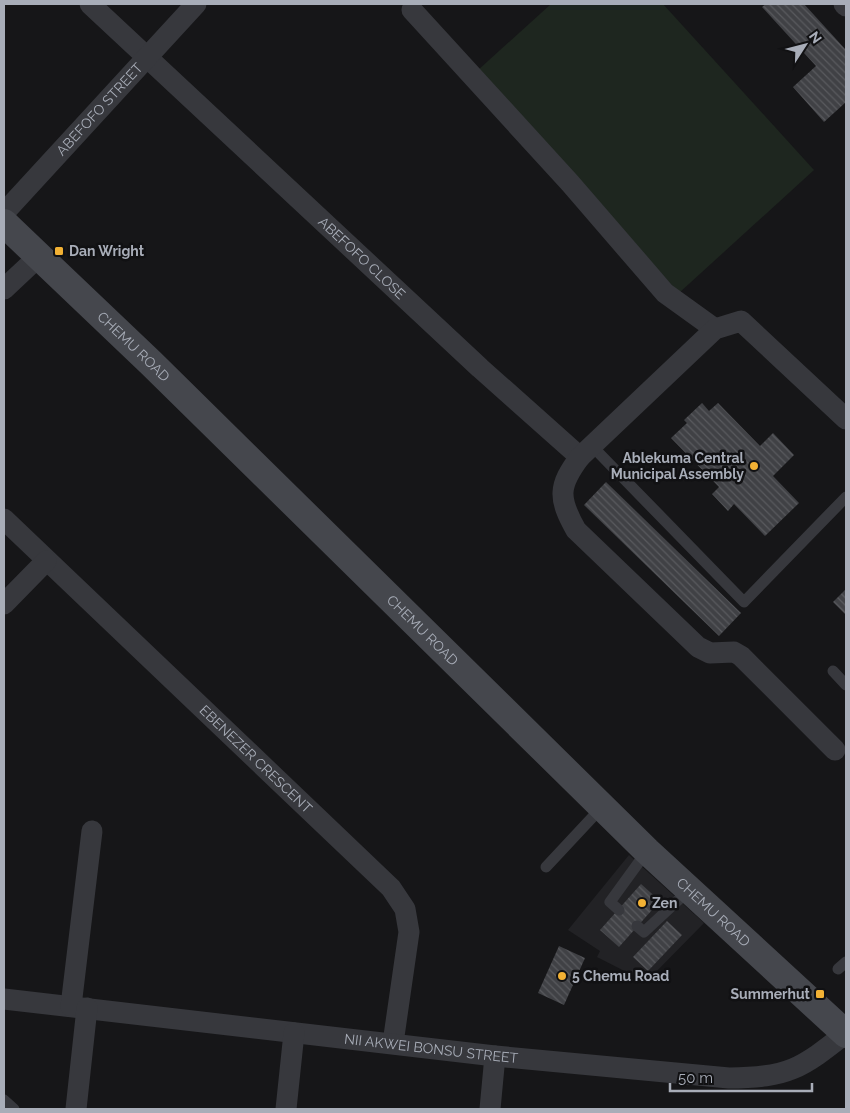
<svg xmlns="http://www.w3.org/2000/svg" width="850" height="1113" viewBox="0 0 850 1113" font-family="Raleway,sans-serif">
<defs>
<pattern id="building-back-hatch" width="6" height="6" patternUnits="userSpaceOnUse" patternTransform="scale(1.25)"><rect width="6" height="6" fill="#404145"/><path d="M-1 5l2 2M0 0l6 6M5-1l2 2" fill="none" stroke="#595a5e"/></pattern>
</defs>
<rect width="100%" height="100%" fill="#161618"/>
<!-- built -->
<polygon fill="#222225" points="629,855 704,923 646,982 597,957 600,951 568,930"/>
<!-- park -->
<polygon fill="#1e261f" points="551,4 663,4 814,170 679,293 477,71"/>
<!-- building -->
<g fill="url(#building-back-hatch)">
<polygon points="766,4 804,4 846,50 846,102 824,122 793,87 816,66 762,7"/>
<polygon points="702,403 709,411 718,403 760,446 773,433 794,455 773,476 799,503 765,536 734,504 728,511 712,494 719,487 671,438 687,423 684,420"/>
<polygon points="606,482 741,613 719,636 584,505"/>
<polygon points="846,589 846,615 833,602"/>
<polygon points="641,884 660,901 619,947 600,930"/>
<polygon points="667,921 682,935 648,971 633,957"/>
<polygon points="559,946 585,958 564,1005 538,993"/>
</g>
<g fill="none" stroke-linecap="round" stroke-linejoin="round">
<!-- lane -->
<g stroke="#37383d" stroke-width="11">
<polyline points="592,446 744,602 846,497"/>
<polyline points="833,671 846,685"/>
<polyline points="546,867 602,807"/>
<polyline points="619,910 610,902 647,851"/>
<polyline points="637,926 644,932 689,890"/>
<polyline points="838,969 846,962"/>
<polyline points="4,1100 14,1109"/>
</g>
<!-- street -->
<g stroke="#37383d" stroke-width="21">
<path id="s1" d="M90,4L480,368L580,457"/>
<polyline points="844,4 846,6"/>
<polyline points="412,10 570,183 665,293 715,329"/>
<path id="s2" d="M4,213L196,4"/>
<polyline points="4,289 38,257"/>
<path id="s3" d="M4,519L391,888L405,909L409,932L393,1043"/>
<polyline points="4,604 46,561"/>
<path d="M835,750L741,656L734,652L710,653L698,647L576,530C558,498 558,486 580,457L715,329L741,321L846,419"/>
<path id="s4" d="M4,999L495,1056L729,1078C788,1078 802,1068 846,1033"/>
<polyline points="71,1006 92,831"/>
<polyline points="76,1109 87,1008"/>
<polyline points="286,1109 294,1033"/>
<polyline points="490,1109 495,1056"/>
</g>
<!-- secondary -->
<path stroke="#45474d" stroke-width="28" id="s5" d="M4,223L151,363L647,851L846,1034"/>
</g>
<!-- markers -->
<g fill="#f2b134" stroke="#111113" stroke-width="2">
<rect x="54" y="246" width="10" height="10" rx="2.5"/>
<circle cx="754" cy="466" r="5"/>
<circle cx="642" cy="903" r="5"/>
<circle cx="562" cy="976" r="5"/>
<rect x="815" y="989" width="10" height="10" rx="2.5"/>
</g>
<g text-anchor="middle" stroke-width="5" stroke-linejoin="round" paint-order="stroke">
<!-- street labels -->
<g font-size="14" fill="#a8adb8" stroke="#111113">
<text dy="5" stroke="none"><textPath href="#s2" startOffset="141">ABEFOFO STREET</textPath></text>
<text dy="5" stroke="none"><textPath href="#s1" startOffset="372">ABEFOFO CLOSE</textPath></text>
<text dy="5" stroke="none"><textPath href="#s5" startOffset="179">CHEMU ROAD</textPath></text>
<text dy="5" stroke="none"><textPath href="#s5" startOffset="584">CHEMU ROAD</textPath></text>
<text dy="5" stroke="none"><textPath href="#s3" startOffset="348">EBENEZER CRESCENT</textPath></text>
<text dy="5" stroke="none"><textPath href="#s5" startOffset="989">CHEMU ROAD</textPath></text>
<text dy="5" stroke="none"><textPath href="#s4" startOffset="430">NII AKWEI BONSU STREET</textPath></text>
</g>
<!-- poi labels -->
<g font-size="14" font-weight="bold" fill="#a8adb8" stroke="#111113" text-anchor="start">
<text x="69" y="256">Dan Wright</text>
<text x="744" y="463" text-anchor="end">Ablekuma Central<tspan x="744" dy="16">Municipal Assembly</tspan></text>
<text x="652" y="908">Zen</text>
<text x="572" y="981">5 Chemu Road</text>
<text x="810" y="999" text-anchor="end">Summerhut</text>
</g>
</g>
<!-- border -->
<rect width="850" height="1113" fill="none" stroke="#a8adb8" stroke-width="10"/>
<!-- north arrow -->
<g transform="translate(805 45) rotate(54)" stroke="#111113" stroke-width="4" paint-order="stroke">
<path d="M0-4L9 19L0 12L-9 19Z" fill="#a8adb8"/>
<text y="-8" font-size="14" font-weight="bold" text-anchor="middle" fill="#a8adb8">N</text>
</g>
<!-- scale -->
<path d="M670 1083v8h142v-8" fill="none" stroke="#a8adb8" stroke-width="2.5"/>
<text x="678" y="1083" font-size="15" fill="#a8adb8" stroke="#111113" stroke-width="4" paint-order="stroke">50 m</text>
</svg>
